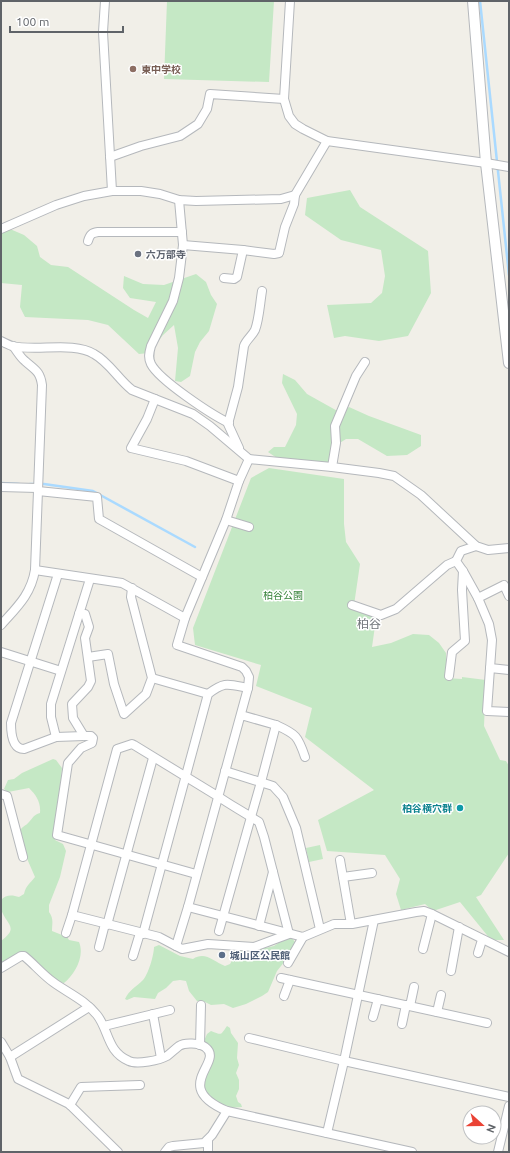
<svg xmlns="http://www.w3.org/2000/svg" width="510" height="1153" viewBox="0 0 510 1153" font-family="Ubuntu,'Noto Sans JP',sans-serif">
<rect width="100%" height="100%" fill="#f1efe8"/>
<!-- green -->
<g fill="#c5e8c5">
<polygon points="167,1 274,1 269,82 164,79"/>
<polygon points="350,190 360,207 428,251 431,293 408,336 379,341 345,336 334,338 327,305 371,303 382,293 385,276 381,250 341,240 305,215 307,198"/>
<polygon points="10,229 24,235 37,246 40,257 51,265 68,267 134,310 148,318 156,302 130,298 123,288 124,276 143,284 164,285 196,274 206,282 211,295 217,304 209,331 200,342 195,352 190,376 181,382 175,381 178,348 174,325 163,335 149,353 139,354 108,325 88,320 25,317 20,307 22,285 1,283 1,232"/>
<polygon points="283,374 295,380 307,394 341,413 349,407 369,416 421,435 421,446 407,455 387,456 358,439 346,439 335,446 333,463 277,458 268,452 274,447 285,447 296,425 297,414 282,383"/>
<polygon points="269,468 344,479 344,524 346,542 360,564 354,605 376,619 372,647 391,643 413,634 429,635 439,643 446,653 446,678 462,679 462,677 486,680 484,726 500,760 506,761 509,766 509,853 481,895 476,897 504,940 491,940 460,902 433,911 425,904 401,910 396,894 400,879 385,855 327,851 318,820 374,790 305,737 312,708 256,686 261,665 195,645 193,628 251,478"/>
<path d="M53,759L56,760L62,768L59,804L55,817V840L63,844L66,851L60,877L49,905V912C54,919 52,923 52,931L67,937L69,940L79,942C85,956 75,974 64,983C58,982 41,970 37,965C32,960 33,958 26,954L1,965V941C20,927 6,925 1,909C1,906 1,903 1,900C6,894 13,895 19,897L24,894C26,885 30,884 35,877L25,854L19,832C22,826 26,826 29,822C33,818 33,815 40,813C41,802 36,795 29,788L8,792L4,789L8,780L14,779L22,773Z"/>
<polygon points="320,845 323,859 309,862 306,848"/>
<path d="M291,937L295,942L285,961L277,971L268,992L262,996L246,1004L233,1008L224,1004L211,1005L203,1001H197L189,991L186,981L180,980L173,981L166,988L158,993L155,999L134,997L127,1000L125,999C129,990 136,987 143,980C148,975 154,955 154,947L159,945L180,956L193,959C205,951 213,961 225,966L230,964L233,959L231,949L247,952L274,946L286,938Z"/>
<path d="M227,1026L230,1028L231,1033L238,1043L237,1058L239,1065L236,1073L239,1080V1089L236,1096L238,1102L241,1104L242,1107L229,1108L214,1102L204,1090V1077C212,1068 213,1062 213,1051L204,1041L207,1034L211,1031C222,1035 220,1036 227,1026Z"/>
</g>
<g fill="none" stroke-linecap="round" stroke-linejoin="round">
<!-- stream -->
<g stroke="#aadaff" stroke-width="2.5">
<polyline points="480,1 509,275"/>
<polyline points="1,483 19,484"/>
<polyline points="30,484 44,484 93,491 195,547"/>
</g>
<defs>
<g id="minor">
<polyline points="105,1 103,32 112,191"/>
<polyline points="290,1 284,99 289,116 295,124 303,129 327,141 486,163 509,167"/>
<polyline points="110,157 141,146 180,136 198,124 207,109 210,94 284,99"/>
<path d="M179,200L183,245L179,278L173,301L151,346C149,353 148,358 151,364C159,380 212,415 229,423"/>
<polyline points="1,229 56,205 84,196 112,191 141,191 160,194 179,200 196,201 281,199 295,195"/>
<path d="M88,241C90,234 92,233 98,232H182"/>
<polyline points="183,245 243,250 274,254 279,253 285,227 294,204 295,195 327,141"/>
<polyline points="224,278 234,279 237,277 243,250"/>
<path d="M1,341C5,343 9,345 12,346C36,352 73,341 94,354C109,362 118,379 132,390L193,414L210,426L249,459L332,467L379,473L394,476L421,495L476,546L488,550L509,548"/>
<polyline points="155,399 147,419 131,448 186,461 239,481"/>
<path d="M239,448L228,424L238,387L244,346C246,340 252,336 255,330C259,320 260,303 262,291"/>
<polyline points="332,467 336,443 335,426 356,376 365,362"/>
<polyline points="1,487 37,488"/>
<polyline points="38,491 97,497 99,519 202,577"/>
<polyline points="226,520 249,527"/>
<polyline points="476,546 461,551 456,561 463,571 478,598"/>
<polyline points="35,570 122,583 185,618"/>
<path d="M58,574L11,723C11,732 12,749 24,749L56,737L84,736H91L93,738L92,743L81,748L68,763L57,835L196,874"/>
<polyline points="509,596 504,585 478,598 489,624 492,640 487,711 509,712"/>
<polyline points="352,605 381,615 396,609 447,565 456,561"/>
<polyline points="79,614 85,614 89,627 85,638 91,681 88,687 72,704 73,718 84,736"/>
<path d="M1,625C16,608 31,595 35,570L42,385C40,371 35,370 25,361C20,357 17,351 13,346"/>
<polyline points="1,652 61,671"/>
<polyline points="88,657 108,654 114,684 124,714 146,694 152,678 131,597 132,588"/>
<polyline points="490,668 509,670"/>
<polyline points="449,676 452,652 465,641 462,590 463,571"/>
<polyline points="152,678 208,694"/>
<path d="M241,715L276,725L261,782L251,817C240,810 229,804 219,797L134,745L132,744L117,749L72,915L159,937L176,946L188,907L248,688L249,677L246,671L242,667L177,645L185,618L226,520L239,481L249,459"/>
<path d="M276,725C296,734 298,736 305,757"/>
<polyline points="56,737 51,717 51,704 90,579"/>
<polyline points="225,771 273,786 283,797 296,828 320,929"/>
<polyline points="1,794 7,796 23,857"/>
<polyline points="340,860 351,924"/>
<polyline points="343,877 372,873"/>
<polyline points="188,907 303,937 334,924 352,924 416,912 424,911 432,914 509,952"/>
<polyline points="107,925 153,758"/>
<polyline points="259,926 273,872"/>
<polyline points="66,933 72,915"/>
<path d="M143,934L208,694C225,681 228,684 248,688"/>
<polyline points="176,946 182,949 208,944 254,947 289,934 264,837 259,822 251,817 219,931"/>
<polyline points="99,947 105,924"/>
<polyline points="423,949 432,914"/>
<polyline points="478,953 482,940"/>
<polyline points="133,956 140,933"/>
<polyline points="288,963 303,937"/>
<path d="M1,968L21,956H24C34,964 42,974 53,982C68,993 85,1000 97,1015C109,1030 107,1052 129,1061C137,1065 160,1060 167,1056C171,1053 175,1049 179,1046C185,1042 199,1043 205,1047C226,1062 169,1086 227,1111L412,1152"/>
<polyline points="451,971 459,927"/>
<polyline points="281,978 487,1023"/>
<polyline points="284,996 290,980"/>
<polyline points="410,1006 414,987"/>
<polyline points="437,1012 441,995"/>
<polyline points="153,1014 161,1058"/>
<polyline points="373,1017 378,999"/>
<polyline points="402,1024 406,1005"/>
<polyline points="104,1026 170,1010"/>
<polyline points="249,1038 344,1061 509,1097"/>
<polyline points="1,1042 10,1057 18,1079 69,1104 118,1152"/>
<polyline points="200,1045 201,1005"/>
<polyline points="10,1057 89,1007"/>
<polyline points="70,1105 81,1087 140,1085"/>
<polyline points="327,1133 344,1061 374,920"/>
<polyline points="165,1152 169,1147 173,1146 204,1143 212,1135 227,1111"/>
<polyline points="208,1152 208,1140"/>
<polyline points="498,1152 509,1106"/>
</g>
<polyline id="tertiary" points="473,1 486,163 509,363"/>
</defs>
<!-- minor casing -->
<use href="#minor" stroke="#b5b8bc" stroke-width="10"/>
<!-- tertiary casing -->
<use href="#tertiary" stroke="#b5b8bc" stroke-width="12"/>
<!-- minor -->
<use href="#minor" stroke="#fff" stroke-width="8"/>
<!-- tertiary -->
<use href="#tertiary" stroke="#fff" stroke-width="10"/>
</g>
<!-- markers -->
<circle fill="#8d6e63" stroke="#fff" stroke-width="1.5" cx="133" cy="69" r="4"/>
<circle fill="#6b7280" stroke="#fff" stroke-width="1.5" cx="138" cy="254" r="4"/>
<circle fill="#0f9aa8" stroke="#fff" stroke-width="1.5" cx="460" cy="808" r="4"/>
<circle fill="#5c6f8a" stroke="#fff" stroke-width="1.5" cx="222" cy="955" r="4"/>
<g text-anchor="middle" stroke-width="3" stroke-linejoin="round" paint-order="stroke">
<!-- education labels -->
<g font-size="10" font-weight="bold" fill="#785e54" stroke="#fff" text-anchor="start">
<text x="141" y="73">東中学校</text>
</g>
<!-- worship labels -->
<g font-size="10" font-weight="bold" fill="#5b616d" stroke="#fff" text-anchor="start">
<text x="146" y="258">六万部寺</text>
</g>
<!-- park labels -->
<g font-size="10" fill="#348238" stroke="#fff">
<text x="283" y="599">柏谷公園</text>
</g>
<!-- culture labels -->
<g font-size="10" font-weight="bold" fill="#0d838f" stroke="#fff" text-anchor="end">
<text x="452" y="812">柏谷横穴群</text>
</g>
<!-- service labels -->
<g font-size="10" font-weight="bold" fill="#4e5e75" stroke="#fff" text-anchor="start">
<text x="230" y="959">城山区公民館</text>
</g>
<!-- quarter labels -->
<g font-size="12" fill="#70757a" stroke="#fff">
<text x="369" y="628">柏谷</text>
</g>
</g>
<!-- border -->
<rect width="510" height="1153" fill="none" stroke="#5f6368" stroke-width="4"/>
<!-- north arrow -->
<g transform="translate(482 1125) rotate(111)"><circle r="19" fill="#ffffff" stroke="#bfc1c3"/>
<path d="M0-3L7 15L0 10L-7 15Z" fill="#ea4335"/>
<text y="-6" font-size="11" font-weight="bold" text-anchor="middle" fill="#5f6368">N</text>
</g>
<!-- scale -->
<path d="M10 26v6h113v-6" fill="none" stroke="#5f6368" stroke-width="2"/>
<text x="16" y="26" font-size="12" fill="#5f6368" stroke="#ffffff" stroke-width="3" paint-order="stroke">100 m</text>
</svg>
